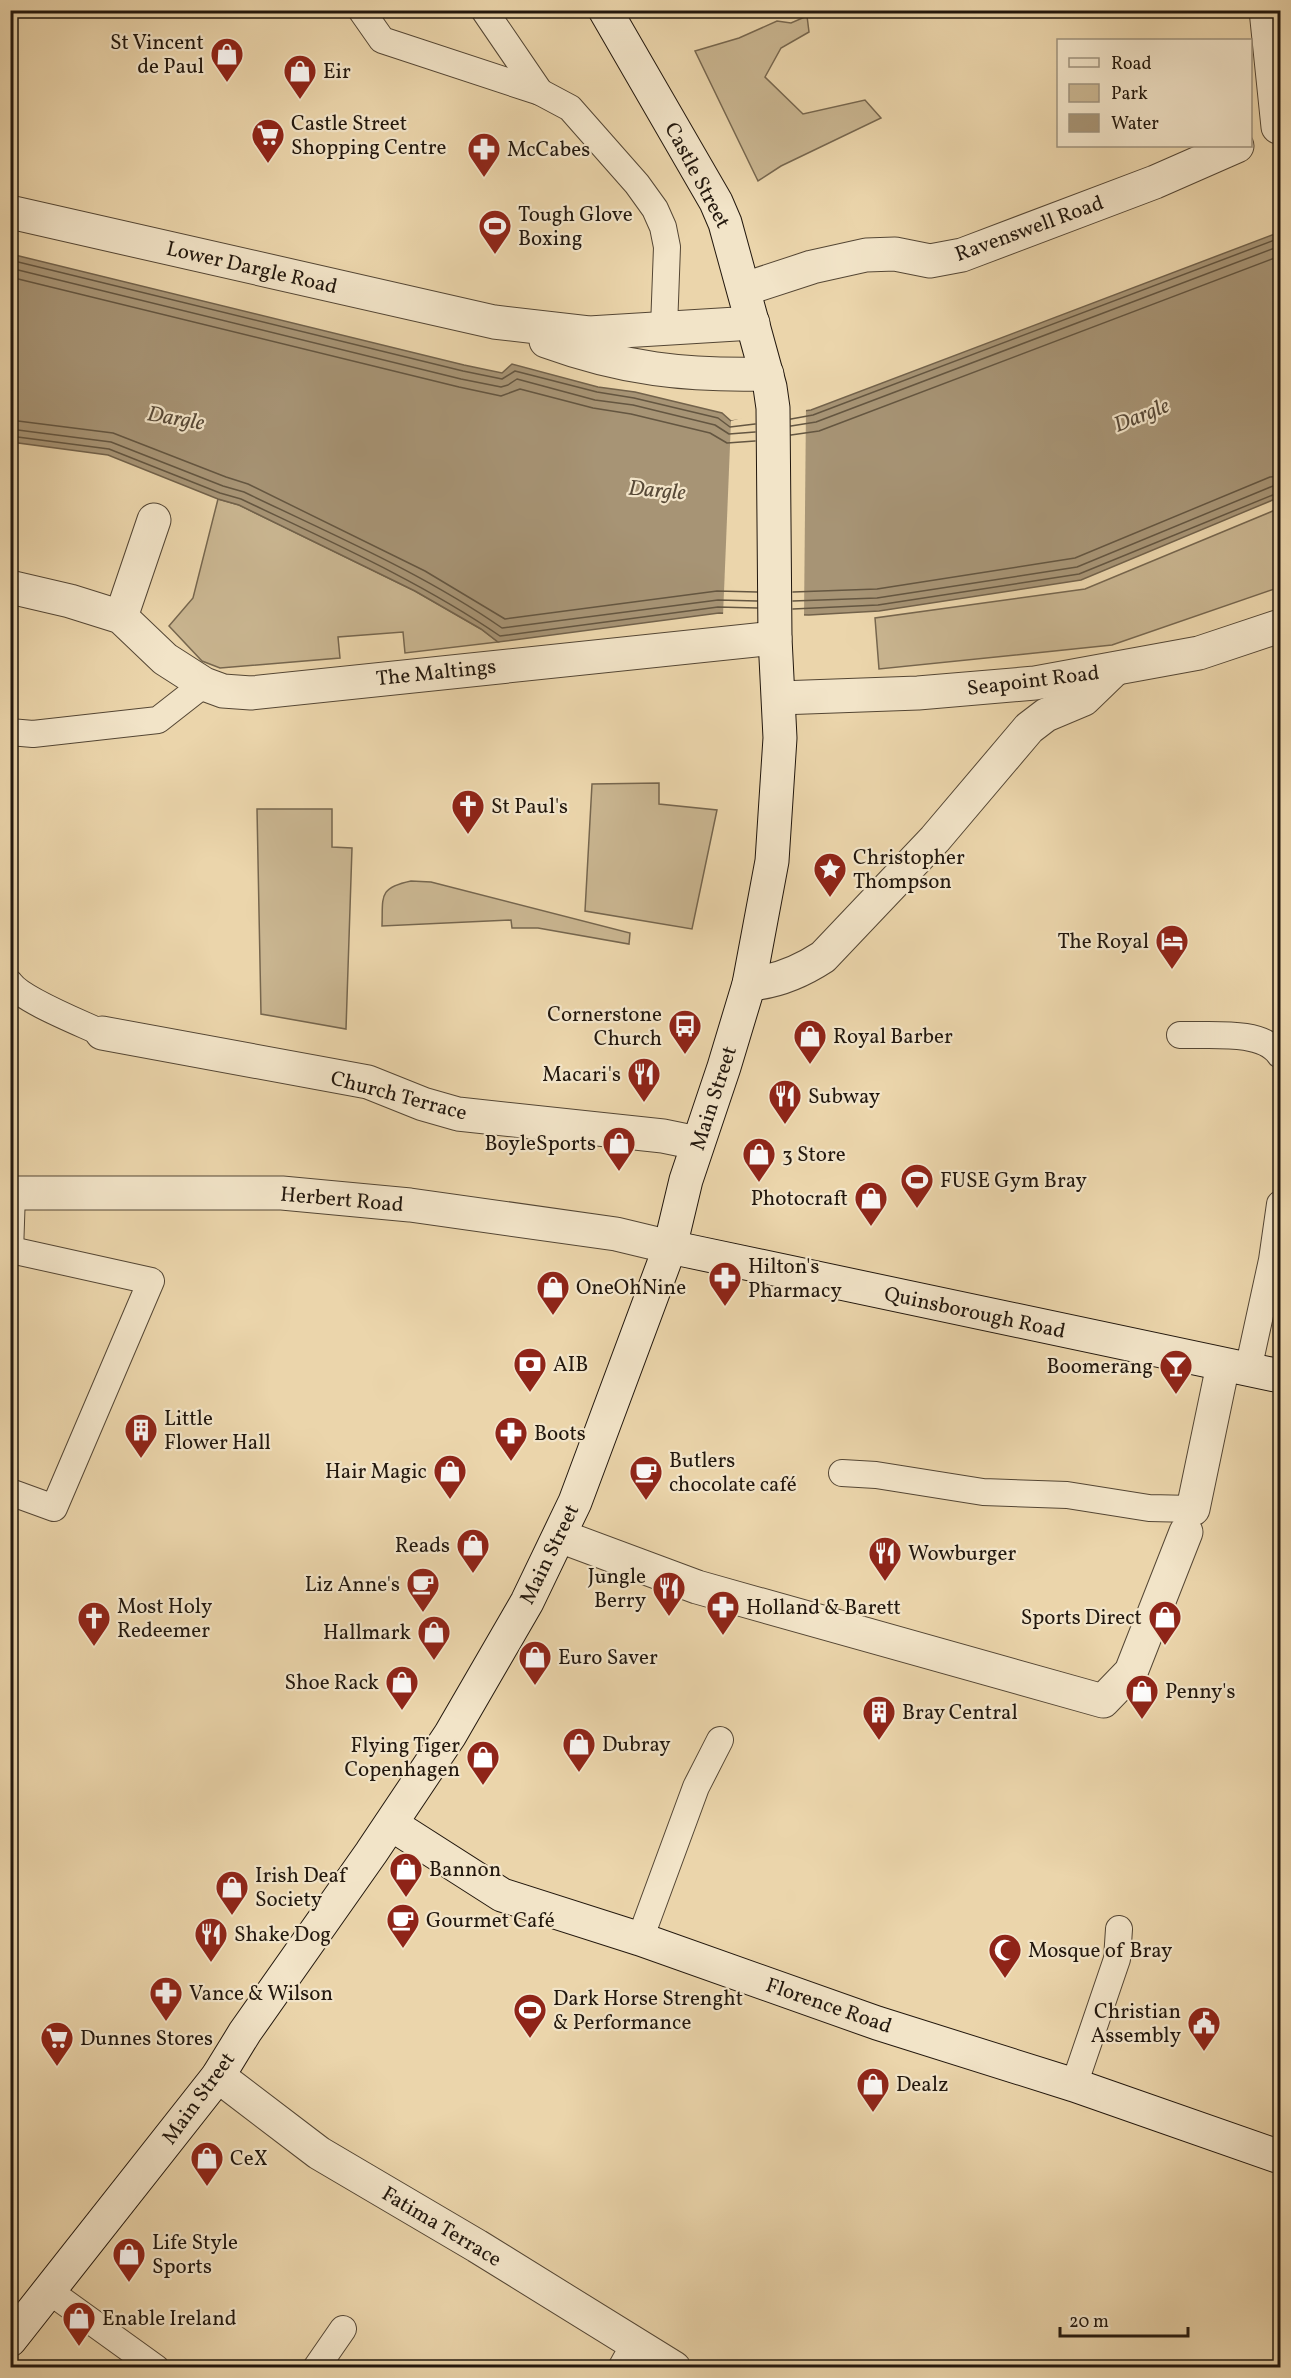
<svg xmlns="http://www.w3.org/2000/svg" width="1291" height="2378" viewBox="0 0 1291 2378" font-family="Vollkorn,serif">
<rect width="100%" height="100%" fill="#ebd5ab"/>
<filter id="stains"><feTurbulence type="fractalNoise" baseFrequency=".00333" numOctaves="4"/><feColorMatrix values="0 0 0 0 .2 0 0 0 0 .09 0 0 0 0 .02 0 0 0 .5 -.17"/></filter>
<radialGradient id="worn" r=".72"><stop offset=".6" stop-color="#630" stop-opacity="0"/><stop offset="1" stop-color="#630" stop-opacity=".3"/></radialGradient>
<!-- green -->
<g fill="#c9b590" stroke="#76664e" stroke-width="1.5">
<polygon points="807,16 809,32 781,48 765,77 803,114 865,100 881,118 781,166 758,181 695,51 739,38 777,21 791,23"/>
<polygon points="218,499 239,505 415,591 481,629 498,642 405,653 403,632 338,637 340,658 220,668 202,661 169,626 193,598"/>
<polygon points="1280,508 1280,587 1112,645 879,669 875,618 1085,589"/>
<polygon points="659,783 659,804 717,810 692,929 585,911 592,784"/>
<polygon points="257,809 332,809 332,847 352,848 346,1029 261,1014"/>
<path d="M411,881L431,882L630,933L629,944L538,928H512L511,920L382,926C383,896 378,888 411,881Z"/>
</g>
<!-- water -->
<polygon fill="#a79475" stroke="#72624b" stroke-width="1.5" points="1280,232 1280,497 1081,580 879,611 809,615 719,613 498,642 481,629 415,591 239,505 218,499 108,455 11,442 11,254 464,365 502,373 512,364 598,387 635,392 722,413 731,421 811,410"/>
<!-- pier -->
<polygon fill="#ebd5ab" points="806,407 804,616 723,616 731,421 749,416"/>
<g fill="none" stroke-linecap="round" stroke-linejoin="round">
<!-- shore -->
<g stroke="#645641" stroke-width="1.5">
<polyline points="10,260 463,371 502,379 515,371 597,392 634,398 718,418 730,427 755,424"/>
<polyline points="10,268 461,379 501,387 508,385 517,379 595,400 633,405 715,425 729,434 755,432"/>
<polyline points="10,277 459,387 501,396 520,389 593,408 631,414 710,433 727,443 755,441"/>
<polyline points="791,419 813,415 1280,238"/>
<polyline points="10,420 113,433 226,477 248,484 425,571 505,619 717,591 757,592"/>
<polyline points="791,426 816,422 1280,246"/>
<path d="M10,429L111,442L223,486L244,492C331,534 423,573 502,628L718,600L757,601"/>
<polyline points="791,435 819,431 1280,256"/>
<path d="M10,436L109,449L220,493L241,499C329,541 420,581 500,636L718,607L757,608"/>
<polyline points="793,592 877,589 1075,558 1270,477 1280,476"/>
<polyline points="793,601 877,598 1077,567 1273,486 1280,485"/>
<polyline points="793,609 878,605 1079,574 1280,492"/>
</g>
<defs>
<g id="service">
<polyline points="361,10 382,40 540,92 570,108 637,184 655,209 663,227 667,247 664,328"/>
<polyline points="484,10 540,92"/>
<polyline points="10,732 33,734 158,720 204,684"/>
<path d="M10,983C22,1000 81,1023 102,1033"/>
<path d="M1180,1035C1209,1036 1263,1029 1280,1055"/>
<polyline points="10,1252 12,1193"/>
<polyline points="1248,1370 1272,1260 1280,1204"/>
<polyline points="842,1473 876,1475 983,1492 1067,1495 1149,1508 1193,1509"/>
<polyline points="10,1492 54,1508 151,1281 11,1250"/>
<polyline points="640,1939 696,1787 720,1740"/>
<polyline points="1074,2085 1117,1959 1119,1929"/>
<polyline points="49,2291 156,2368"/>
<polyline points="316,2368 343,2329"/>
<polyline points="621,2368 635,2343"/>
</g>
<g id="pedestrian">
<polyline points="1193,1509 1223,1365"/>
<polyline points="560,1536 697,1587 1103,1701 1131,1672 1186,1532"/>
</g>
<g id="minor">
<polyline points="1266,10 1278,127"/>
<polyline points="10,212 494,322 589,333 753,323"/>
<polyline points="745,289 812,267 866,255 895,254 930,261 962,255 1155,182 1237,146"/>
<path d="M546,341C623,369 686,376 767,374"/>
<polyline points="10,587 70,601 121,617 165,659 204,684 223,691 251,693 775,638"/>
<polyline points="121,617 154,520"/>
<path d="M749,984C777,982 800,972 823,957L935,839L1029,728L1046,715L1084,699L1114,670"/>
<polyline points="102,1033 368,1082 423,1104 458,1114 663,1136 697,1143"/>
<polyline points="218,2076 319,2153 477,2246 674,2368"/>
</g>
<g id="tertiary">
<polyline points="779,698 918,693 1035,683 1199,653 1280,626"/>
<polyline points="10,1193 282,1193 410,1205 616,1234 670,1247"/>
</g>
<g id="secondary">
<polyline points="670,1247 1280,1376"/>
<polyline points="391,1824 502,1895 640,1939 877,2023 1074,2085 1280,2157"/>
<polyline points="10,2340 218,2076 245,2032 371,1853 450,1735 527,1602 575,1502 670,1247 686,1180 724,1067 749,984 772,861 780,738 775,638 773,408 770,387 725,223 716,202 605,10"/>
</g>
</defs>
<!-- service casing -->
<use href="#service" stroke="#544634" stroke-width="28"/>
<!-- pedestrian casing -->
<use href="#pedestrian" stroke="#544634" stroke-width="35"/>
<!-- minor casing -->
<use href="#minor" stroke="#544634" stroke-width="35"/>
<!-- tertiary casing -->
<use href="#tertiary" stroke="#544634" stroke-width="35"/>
<!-- secondary casing -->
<use href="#secondary" stroke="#22170d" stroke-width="35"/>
<!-- service -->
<use href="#service" stroke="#f2e4c8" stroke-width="26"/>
<!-- pedestrian -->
<use href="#pedestrian" stroke="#f2e4c8" stroke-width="33"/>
<!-- minor -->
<use href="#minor" stroke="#f2e4c8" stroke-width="33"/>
<!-- tertiary -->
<use href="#tertiary" stroke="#f2e4c8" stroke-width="33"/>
<!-- secondary -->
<use href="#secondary" stroke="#f2e4c8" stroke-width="33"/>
</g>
<!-- icons -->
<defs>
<symbol id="shop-pin" viewBox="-11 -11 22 30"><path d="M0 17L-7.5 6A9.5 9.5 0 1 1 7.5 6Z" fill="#8f2418" stroke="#f2e4c8"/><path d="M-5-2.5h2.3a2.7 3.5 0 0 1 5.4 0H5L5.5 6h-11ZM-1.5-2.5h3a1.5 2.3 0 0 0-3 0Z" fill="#fff"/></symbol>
<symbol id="supermarket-pin" viewBox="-11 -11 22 30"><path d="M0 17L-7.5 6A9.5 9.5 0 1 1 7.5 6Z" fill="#8f2418" stroke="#f2e4c8"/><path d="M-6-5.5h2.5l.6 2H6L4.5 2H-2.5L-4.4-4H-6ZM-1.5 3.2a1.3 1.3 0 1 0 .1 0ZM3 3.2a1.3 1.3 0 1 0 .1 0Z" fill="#fff"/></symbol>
<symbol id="pharmacy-pin" viewBox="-11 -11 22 30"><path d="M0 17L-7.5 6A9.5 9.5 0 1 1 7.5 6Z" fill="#8f2418" stroke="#f2e4c8"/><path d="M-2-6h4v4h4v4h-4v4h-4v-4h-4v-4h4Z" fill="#fff"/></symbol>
<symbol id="stadium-pin" viewBox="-11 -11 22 30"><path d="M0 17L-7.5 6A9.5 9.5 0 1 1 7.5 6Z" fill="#8f2418" stroke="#f2e4c8"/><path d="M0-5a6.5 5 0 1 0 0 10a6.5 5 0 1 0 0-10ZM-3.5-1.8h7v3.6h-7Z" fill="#fff"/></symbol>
<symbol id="church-pin" viewBox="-11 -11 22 30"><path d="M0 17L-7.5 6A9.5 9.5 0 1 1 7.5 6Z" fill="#8f2418" stroke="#f2e4c8"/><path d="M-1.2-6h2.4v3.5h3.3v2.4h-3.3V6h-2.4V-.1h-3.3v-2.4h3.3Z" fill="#fff"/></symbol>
<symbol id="sight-pin" viewBox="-11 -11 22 30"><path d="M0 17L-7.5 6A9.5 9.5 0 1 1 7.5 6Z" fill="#8f2418" stroke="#f2e4c8"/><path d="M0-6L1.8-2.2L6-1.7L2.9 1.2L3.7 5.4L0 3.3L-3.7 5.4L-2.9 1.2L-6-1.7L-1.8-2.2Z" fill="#fff"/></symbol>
<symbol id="hotel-pin" viewBox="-11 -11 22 30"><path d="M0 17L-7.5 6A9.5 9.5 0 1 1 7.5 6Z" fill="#8f2418" stroke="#f2e4c8"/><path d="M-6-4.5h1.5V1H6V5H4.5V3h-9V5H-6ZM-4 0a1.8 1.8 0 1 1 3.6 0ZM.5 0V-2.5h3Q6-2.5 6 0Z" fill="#fff"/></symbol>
<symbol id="bus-pin" viewBox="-11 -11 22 30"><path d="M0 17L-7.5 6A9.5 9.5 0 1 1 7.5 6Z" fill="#8f2418" stroke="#f2e4c8"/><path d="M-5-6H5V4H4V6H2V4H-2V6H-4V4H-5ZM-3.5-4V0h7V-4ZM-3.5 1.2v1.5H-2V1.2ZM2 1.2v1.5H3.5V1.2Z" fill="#fff"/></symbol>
<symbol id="restaurant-pin" viewBox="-11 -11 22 30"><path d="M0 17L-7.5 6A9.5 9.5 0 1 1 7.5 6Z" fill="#8f2418" stroke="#f2e4c8"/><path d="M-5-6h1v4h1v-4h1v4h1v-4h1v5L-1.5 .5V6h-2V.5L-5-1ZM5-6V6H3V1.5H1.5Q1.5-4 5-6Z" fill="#fff"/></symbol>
<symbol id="bank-pin" viewBox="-11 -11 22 30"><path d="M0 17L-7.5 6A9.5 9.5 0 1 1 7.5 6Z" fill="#8f2418" stroke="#f2e4c8"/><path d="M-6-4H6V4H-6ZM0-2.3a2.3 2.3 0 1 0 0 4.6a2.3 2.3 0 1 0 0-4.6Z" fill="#fff"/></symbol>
<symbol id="bar-pin" viewBox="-11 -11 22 30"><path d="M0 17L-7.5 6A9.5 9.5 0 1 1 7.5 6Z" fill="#8f2418" stroke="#f2e4c8"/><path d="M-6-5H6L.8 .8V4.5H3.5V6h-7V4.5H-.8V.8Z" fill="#fff"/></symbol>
<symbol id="building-pin" viewBox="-11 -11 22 30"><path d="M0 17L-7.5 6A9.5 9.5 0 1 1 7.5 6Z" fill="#8f2418" stroke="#f2e4c8"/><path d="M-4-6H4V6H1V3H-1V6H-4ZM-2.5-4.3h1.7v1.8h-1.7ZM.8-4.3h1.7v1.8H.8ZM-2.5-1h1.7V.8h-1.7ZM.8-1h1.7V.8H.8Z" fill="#fff"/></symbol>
<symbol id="cafe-pin" viewBox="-11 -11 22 30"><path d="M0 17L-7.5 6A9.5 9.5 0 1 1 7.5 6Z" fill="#8f2418" stroke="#f2e4c8"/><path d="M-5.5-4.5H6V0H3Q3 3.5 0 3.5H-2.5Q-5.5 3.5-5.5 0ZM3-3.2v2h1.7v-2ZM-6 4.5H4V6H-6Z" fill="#fff"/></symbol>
<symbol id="mosque-pin" viewBox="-11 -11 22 30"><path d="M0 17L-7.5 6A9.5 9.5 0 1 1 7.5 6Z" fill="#8f2418" stroke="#f2e4c8"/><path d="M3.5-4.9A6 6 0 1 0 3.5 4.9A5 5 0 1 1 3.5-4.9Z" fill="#fff"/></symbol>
<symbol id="civic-pin" viewBox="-11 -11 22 30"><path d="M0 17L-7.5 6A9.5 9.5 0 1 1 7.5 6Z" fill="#8f2418" stroke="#f2e4c8"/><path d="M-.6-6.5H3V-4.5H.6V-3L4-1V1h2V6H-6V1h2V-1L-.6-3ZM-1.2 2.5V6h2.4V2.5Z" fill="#fff"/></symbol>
</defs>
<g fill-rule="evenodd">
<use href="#shop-pin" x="208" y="35" width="38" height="52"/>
<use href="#shop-pin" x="281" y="52" width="38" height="52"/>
<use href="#supermarket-pin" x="249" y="116" width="38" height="52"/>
<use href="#pharmacy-pin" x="465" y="130" width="38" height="52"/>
<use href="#stadium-pin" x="476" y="207" width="38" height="52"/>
<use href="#church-pin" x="449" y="787" width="38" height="52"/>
<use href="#sight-pin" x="811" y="850" width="38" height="52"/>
<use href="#hotel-pin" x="1153" y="922" width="38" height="52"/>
<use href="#bus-pin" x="666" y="1007" width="38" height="52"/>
<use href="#shop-pin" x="791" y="1017" width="38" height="52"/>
<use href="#restaurant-pin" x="625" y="1055" width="38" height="52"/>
<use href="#restaurant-pin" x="766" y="1077" width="38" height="52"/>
<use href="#shop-pin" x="600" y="1124" width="38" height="52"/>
<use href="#shop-pin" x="740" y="1135" width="38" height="52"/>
<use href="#stadium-pin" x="898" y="1161" width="38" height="52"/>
<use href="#shop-pin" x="852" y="1179" width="38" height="52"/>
<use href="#pharmacy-pin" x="706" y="1259" width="38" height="52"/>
<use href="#shop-pin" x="534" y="1268" width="38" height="52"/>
<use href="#bank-pin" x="511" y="1345" width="38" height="52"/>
<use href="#bar-pin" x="1157" y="1347" width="38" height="52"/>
<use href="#building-pin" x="122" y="1411" width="38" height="52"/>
<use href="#pharmacy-pin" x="492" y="1414" width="38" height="52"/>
<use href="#shop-pin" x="431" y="1452" width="38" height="52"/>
<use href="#cafe-pin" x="627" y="1453" width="38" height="52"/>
<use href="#shop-pin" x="454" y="1526" width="38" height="52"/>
<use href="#restaurant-pin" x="866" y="1534" width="38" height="52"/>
<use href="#cafe-pin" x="404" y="1565" width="38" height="52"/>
<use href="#restaurant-pin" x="650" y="1569" width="38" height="52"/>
<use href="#pharmacy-pin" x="704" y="1588" width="38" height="52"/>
<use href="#shop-pin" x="1146" y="1598" width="38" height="52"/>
<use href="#church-pin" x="75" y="1599" width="38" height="52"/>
<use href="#shop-pin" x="415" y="1613" width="38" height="52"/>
<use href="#shop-pin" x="516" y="1638" width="38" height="52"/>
<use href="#shop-pin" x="383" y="1663" width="38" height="52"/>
<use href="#shop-pin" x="1123" y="1672" width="38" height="52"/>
<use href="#building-pin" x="860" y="1693" width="38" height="52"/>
<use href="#shop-pin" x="560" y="1725" width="38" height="52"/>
<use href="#shop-pin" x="464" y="1738" width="38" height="52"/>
<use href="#shop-pin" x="387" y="1850" width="38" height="52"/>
<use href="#shop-pin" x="213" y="1868" width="38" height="52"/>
<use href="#cafe-pin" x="384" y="1901" width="38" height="52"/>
<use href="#restaurant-pin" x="192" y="1915" width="38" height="52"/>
<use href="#mosque-pin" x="986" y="1931" width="38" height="52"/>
<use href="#pharmacy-pin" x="147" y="1974" width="38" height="52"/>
<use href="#stadium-pin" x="511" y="1991" width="38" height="52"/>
<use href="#civic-pin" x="1185" y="2004" width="38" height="52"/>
<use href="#supermarket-pin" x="38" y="2019" width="38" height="52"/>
<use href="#shop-pin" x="854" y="2065" width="38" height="52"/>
<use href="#shop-pin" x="188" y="2139" width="38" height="52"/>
<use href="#shop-pin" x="110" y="2235" width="38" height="52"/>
<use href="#shop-pin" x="60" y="2299" width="38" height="52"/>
</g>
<g text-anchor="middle" stroke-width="4.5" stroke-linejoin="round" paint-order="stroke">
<!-- poi labels -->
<g font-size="21" fill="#22170d" stroke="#f2e4c8" text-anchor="start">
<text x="204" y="49" text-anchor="end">St Vincent<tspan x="204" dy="24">de Paul</tspan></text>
<text x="323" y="78">Eir</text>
<text x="291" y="130">Castle Street<tspan x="291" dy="24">Shopping Centre</tspan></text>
<text x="507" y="156">McCabes</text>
<text x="518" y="221">Tough Glove<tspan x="518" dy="24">Boxing</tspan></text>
<text x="491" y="813">St Paul's</text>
<text x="853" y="864">Christopher<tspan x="853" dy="24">Thompson</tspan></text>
<text x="1149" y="948" text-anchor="end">The Royal</text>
<text x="662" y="1021" text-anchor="end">Cornerstone<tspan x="662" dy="24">Church</tspan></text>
<text x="833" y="1043">Royal Barber</text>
<text x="621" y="1081" text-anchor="end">Macari's</text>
<text x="808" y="1103">Subway</text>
<text x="596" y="1150" text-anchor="end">BoyleSports</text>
<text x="782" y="1161">3 Store</text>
<text x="940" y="1187">FUSE Gym Bray</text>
<text x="848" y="1205" text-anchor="end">Photocraft</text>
<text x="748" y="1273">Hilton's<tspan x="748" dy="24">Pharmacy</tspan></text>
<text x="576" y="1294">OneOhNine</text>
<text x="553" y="1371">AIB</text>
<text x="1153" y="1373" text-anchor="end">Boomerang</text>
<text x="164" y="1425">Little<tspan x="164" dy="24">Flower Hall</tspan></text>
<text x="534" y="1440">Boots</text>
<text x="669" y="1467">Butlers<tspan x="669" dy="24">chocolate café</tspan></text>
<text x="427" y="1478" text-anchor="end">Hair Magic</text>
<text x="450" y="1552" text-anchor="end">Reads</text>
<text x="908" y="1560">Wowburger</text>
<text x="646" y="1583" text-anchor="end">Jungle<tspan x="646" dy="24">Berry</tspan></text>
<text x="400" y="1591" text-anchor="end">Liz Anne's</text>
<text x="117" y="1613">Most Holy<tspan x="117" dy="24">Redeemer</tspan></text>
<text x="746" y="1614">Holland &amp; Barett</text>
<text x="1142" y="1624" text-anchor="end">Sports Direct</text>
<text x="411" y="1639" text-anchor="end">Hallmark</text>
<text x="558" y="1664">Euro Saver</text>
<text x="379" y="1689" text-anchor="end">Shoe Rack</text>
<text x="1165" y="1698">Penny's</text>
<text x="902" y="1719">Bray Central</text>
<text x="602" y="1751">Dubray</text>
<text x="460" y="1752" text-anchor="end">Flying Tiger<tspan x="460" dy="24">Copenhagen</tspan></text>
<text x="429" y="1876">Bannon</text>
<text x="255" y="1882">Irish Deaf<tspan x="255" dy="24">Society</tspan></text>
<text x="426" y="1927">Gourmet Café</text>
<text x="234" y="1941">Shake Dog</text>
<text x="1028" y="1957">Mosque of Bray</text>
<text x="189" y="2000">Vance &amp; Wilson</text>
<text x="553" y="2005">Dark Horse Strenght<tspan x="553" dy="24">&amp; Performance</tspan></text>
<text x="1181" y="2018" text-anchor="end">Christian<tspan x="1181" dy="24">Assembly</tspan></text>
<text x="80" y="2045">Dunnes Stores</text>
<text x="896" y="2091">Dealz</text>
<text x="230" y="2165">CeX</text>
<text x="152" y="2249">Life Style<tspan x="152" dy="24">Sports</tspan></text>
<text x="102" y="2325">Enable Ireland</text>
</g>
<!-- street labels -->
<g font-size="21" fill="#22170d" stroke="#f2e4c8">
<text transform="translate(698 175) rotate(62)" y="7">Castle Street</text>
<text transform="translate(1029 228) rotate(-20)" y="7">Ravenswell Road</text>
<text transform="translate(252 267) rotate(13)" y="7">Lower Dargle Road</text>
<text transform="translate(436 672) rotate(-6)" y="7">The Maltings</text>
<text transform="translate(1033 680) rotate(-7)" y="7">Seapoint Road</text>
<text transform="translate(399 1095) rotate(15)" y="7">Church Terrace</text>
<text transform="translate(713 1098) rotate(-72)" y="7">Main Street</text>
<text transform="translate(342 1199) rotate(5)" y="7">Herbert Road</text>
<text transform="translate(975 1312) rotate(12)" y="7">Quinsborough Road</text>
<text transform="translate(549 1554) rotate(-64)" y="7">Main Street</text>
<text transform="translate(829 2005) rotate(19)" y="7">Florence Road</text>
<text transform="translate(198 2098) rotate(-54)" y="7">Main Street</text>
<text transform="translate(442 2226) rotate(31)" y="7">Fatima Terrace</text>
</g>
<!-- water labels -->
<g font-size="22" font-style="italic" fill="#574937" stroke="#f2e4c8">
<text transform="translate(1141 414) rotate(-22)" y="8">Dargle</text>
<text transform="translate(176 417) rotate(10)" y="8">Dargle</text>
<text transform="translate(657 489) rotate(5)" y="8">Dargle</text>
</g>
</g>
<!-- margin -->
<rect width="1291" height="2378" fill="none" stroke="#ebd5ab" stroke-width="36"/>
<rect x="12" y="12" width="1267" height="2354" fill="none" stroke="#22170d" stroke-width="3"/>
<rect x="18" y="18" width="1255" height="2342" fill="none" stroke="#22170d" stroke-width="1.5"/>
<!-- legend -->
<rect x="1057" y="39" width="195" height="108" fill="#f2e4c8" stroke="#9f927d" stroke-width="1.5"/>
<rect x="1069" y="58" width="30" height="9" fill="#f2e4c8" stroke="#9f927d" stroke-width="1.5"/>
<text x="1111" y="69" font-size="18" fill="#22170d">Road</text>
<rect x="1069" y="84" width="30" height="18" fill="#c9b590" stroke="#9f927d" stroke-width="1.5"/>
<text x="1111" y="99" font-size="18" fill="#22170d">Park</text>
<rect x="1069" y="114" width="30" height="18" fill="#a79475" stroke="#9f927d" stroke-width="1.5"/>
<text x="1111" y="129" font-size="18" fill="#22170d">Water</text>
<!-- scale -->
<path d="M1060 2327v9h128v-9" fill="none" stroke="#22170d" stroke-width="3"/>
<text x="1069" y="2327" font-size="18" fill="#22170d" stroke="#f2e4c8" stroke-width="4.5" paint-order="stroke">20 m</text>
<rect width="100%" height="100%" filter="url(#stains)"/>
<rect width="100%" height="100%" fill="url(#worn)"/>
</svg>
